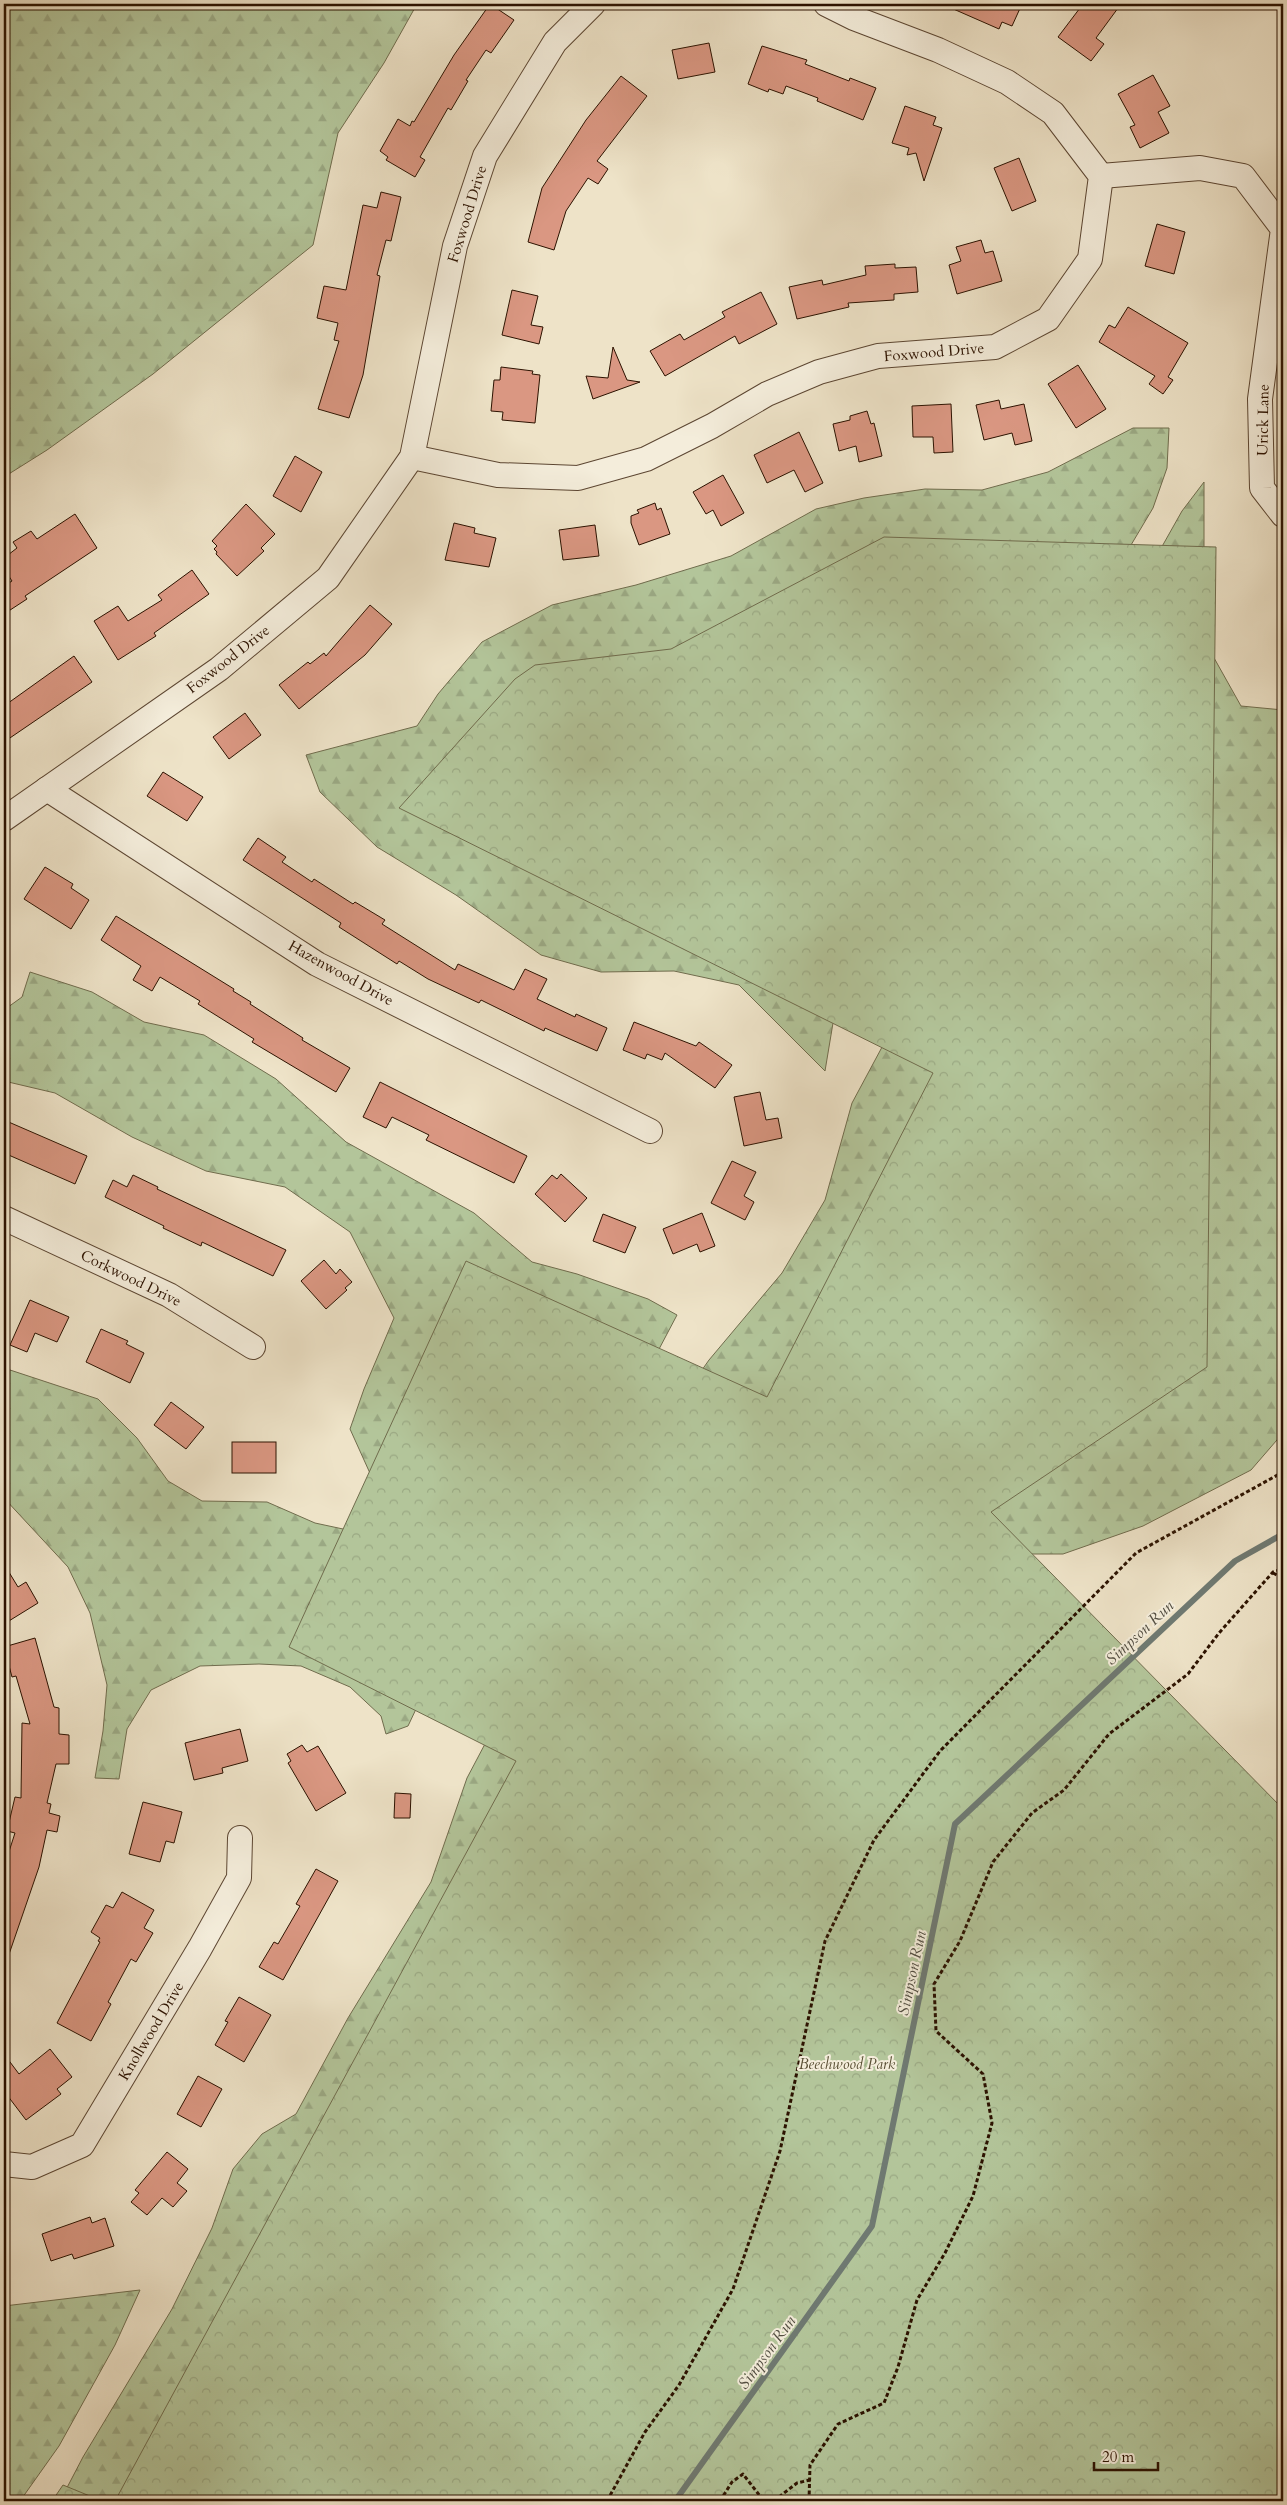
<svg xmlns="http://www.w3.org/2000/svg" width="1287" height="2505" viewBox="0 0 1287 2505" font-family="Cardo,serif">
<defs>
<pattern id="forest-firs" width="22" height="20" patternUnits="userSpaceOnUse" patternTransform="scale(1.25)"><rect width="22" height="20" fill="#b3c59a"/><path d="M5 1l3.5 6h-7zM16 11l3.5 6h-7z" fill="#9aa883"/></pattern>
<pattern id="park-crowns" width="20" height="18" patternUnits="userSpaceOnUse" patternTransform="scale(1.25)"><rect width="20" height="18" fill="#b3c59a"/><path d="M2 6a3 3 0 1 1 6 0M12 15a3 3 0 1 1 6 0" fill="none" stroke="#9aa883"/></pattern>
</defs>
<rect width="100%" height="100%" fill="#eee3c8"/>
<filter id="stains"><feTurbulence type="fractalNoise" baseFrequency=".004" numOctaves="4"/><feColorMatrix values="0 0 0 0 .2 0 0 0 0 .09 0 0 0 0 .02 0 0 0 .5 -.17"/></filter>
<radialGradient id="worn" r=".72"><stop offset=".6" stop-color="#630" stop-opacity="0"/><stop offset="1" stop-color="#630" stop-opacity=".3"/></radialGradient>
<!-- forest -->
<g fill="url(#forest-firs)" stroke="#706c4d">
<polygon points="4,4 417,4 384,63 338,133 313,245 153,374 47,450 4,477"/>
<polygon points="1133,428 1169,428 1167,468 1153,508 1090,614 833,1023 825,1071 739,985 674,971 601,972 541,955 456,895 377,847 320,792 306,755 417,726 438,694 482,642 552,605 636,585 731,556 816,509 864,498 925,489 982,490 1048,472"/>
<polygon points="1204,482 1204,640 1241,706 1283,710 1283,1433 1251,1470 1143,1526 1063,1554 967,1554 566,2501 60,2501 83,2457 172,2309 212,2228 233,2169 262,2134 296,2114 348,2018 431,1882 467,1778 625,1479 709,1360 782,1273 825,1200 852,1103 925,967 1182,511"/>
<polygon points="30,972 92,992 144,1022 204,1035 276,1079 346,1142 474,1213 532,1262 577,1274 648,1299 677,1315 639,1387 435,1669 408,1726 386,1734 381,1716 350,1687 301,1666 259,1664 200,1666 151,1690 127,1729 119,1779 95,1778 103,1731 107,1685 90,1613 68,1567 4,1498 4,1368 98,1399 137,1438 168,1481 202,1501 267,1502 315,1523 371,1535 383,1502 350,1429 364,1389 394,1318 350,1232 285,1187 206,1171 132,1137 55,1093 4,1081 4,1010 22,997"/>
<polygon points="140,2290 115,2345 59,2446 20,2501 4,2501 4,2306"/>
</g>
<!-- park -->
<g fill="url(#park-crowns)" stroke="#706c4d">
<polygon points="884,537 1216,547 1207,1367 991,1512 1283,1809 1283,2501 115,2501 516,1761 289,1647 466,1261 767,1397 933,1073 399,808 515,679 535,665 671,649"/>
<polygon points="63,2485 102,2501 52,2501"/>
</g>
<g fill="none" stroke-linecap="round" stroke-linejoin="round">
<!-- stream -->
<polyline stroke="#6f7971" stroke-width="6" points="675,2501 872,2226 955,1824 1235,1561 1283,1534"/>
</g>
<!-- building -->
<g fill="#da9782" stroke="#2c1200">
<polygon points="490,4 514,20 491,53 486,50 466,80 468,81 451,110 448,108 420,157 425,160 415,177 386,160 388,157 380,151 398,119 410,126 412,121 414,122 454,55"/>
<polygon points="942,4 1022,4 1012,26 1002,22 999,29"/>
<polygon points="1083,4 1121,4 1096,38 1104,44 1091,61 1058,37"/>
<polygon points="709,43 715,72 678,79 672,50"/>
<polygon points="762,46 807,60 805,64 849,81 850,78 876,88 863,120 817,101 818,98 786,86 783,94 769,89 768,92 748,84"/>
<polygon points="1153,75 1170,106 1158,112 1169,133 1140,148 1130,127 1135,125 1118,94"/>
<polygon points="621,76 647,96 597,161 608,169 598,184 588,178 566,211 554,250 528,242 542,188 586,120"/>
<polygon points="905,106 936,117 933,125 942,128 924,181 916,153 907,155 909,148 892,143"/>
<polygon points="1019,158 1036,201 1012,211 994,168"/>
<polygon points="381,192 401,197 391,241 386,240 377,275 380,276 363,375 349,418 318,409 339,341 334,340 338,323 317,318 324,286 346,290 363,205 377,208"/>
<polygon points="1157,224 1185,232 1174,274 1145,266"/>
<polygon points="981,240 985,253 993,251 1002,281 957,294 949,265 961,261 956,247"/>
<polygon points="895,264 895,268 916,267 918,292 894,294 894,300 848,303 849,307 797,319 789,287 822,280 823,285 866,275 865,266"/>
<polygon points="512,290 538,296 531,325 543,327 539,344 502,335"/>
<polygon points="761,292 777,324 739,344 735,336 665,376 650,351 680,334 684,340 725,317 722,312"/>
<polygon points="1128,307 1188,343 1168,377 1173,380 1163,394 1149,384 1155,376 1099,342 1109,325 1115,328"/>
<polygon points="613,347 627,380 640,382 593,399 586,376 608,378"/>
<polygon points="1078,365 1106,409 1076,428 1048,384"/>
<polygon points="501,367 533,371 532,374 540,375 535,423 502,420 503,412 491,411 494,380 500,380"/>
<polygon points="999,400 1001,409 1024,404 1032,441 1015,445 1012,433 984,440 976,405"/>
<polygon points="951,404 953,452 934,453 933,437 913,437 912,406"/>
<polygon points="867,411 871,424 874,423 882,456 859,462 856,446 839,451 833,424 850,420 850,416"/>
<polygon points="799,432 823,483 805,492 794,470 767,483 754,455"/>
<polygon points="295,456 322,472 301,512 273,496"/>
<polygon points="723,475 744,513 721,526 713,510 706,514 693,492"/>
<polygon points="655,503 657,510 661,508 670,534 639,545 631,523 631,516 639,513 637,510"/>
<polygon points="246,504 275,534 261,548 264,551 237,576 216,554 217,552 214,549 217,546 212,541"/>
<polygon points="75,514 97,548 25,596 27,599 4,614 4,586 12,581 4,569 4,558 17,548 13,542 31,531 37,539"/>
<polygon points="454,523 475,528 474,533 496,538 489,567 445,560"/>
<polygon points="595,525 599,556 563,560 559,530"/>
<polygon points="192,570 209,594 154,633 156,636 118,660 94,621 118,606 128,621 162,600 158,595"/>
<polygon points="370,605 392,624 365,655 299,709 279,685 308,662 310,664 324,653 326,656"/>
<polygon points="74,656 92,682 4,742 4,706"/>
<polygon points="245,713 261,735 229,759 213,737"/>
<polygon points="163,772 203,797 187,821 147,796"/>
<polygon points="258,838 286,857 282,862 312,882 314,879 353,904 355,902 385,920 382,924 455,970 458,964 514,990 525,969 547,979 537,999 575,1017 576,1014 607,1028 597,1051 545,1028 544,1031 481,1000 479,1003 428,979 399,961 397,964 339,927 341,923 243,860"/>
<polygon points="45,867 73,884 71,888 89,900 71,929 24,899"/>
<polygon points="116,916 234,989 233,991 251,1002 250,1004 303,1038 302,1040 350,1068 336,1092 252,1042 254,1039 198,1004 200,1001 160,977 152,991 133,980 141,966 101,940"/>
<polygon points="634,1022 696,1046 699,1042 732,1065 715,1088 665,1053 662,1060 647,1054 645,1059 623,1050"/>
<polygon points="380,1082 527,1156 514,1183 426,1140 429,1135 392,1117 386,1128 363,1117"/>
<polygon points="760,1092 766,1120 778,1118 782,1138 744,1146 734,1097"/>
<polygon points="4,1120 87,1156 75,1184 4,1153"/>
<polygon points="732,1161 756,1172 744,1196 754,1202 745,1220 711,1203"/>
<polygon points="561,1174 587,1198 565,1222 535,1194 552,1175 557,1179"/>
<polygon points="133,1175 158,1187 157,1189 286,1250 273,1276 202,1242 201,1246 163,1228 164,1226 105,1197 113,1180 127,1187"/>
<polygon points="702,1213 715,1246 700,1252 697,1244 673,1254 663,1229"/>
<polygon points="603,1214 636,1227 625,1253 593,1241"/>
<polygon points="324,1260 336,1274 340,1269 352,1282 345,1288 347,1290 326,1309 301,1281"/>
<polygon points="30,1300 69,1317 57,1342 35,1333 27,1352 10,1345"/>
<polygon points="101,1329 128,1341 126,1344 144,1353 130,1383 86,1362"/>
<polygon points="171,1402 204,1427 186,1449 154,1425"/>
<rect x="232" y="1442" width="44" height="31"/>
<polygon points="4,1564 18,1587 26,1582 38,1603 4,1624"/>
<polygon points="35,1638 54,1707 59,1708 59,1734 69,1735 69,1764 56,1764 47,1803 51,1804 49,1813 60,1816 57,1832 47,1830 39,1867 6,1963 4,1962 4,1867 15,1833 7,1831 15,1797 21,1798 22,1723 30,1724 16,1676 12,1677 4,1647"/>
<polygon points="240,1729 248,1761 222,1768 223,1773 194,1780 185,1743"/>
<polygon points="302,1745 307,1752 318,1746 346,1793 316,1811 288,1763 291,1761 287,1754"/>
<polygon points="395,1793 411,1794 410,1818 394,1818"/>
<polygon points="143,1802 182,1812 174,1843 166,1841 160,1862 129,1854"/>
<polygon points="316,1869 338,1881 283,1980 259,1967 274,1942 278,1944 300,1906 296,1904"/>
<polygon points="122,1892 154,1910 144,1928 153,1933 136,1962 131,1959 108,2002 111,2004 91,2041 57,2023 100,1942 98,1941 100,1938 91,1932 106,1905 113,1908"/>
<polygon points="239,1997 271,2015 244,2062 215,2045 228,2022 225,2021"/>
<polygon points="50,2049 72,2077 57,2089 61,2094 26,2120 4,2091 4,2054 19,2074"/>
<polygon points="198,2076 222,2089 201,2127 177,2114"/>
<polygon points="167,2152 188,2169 177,2183 187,2191 173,2207 162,2198 147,2215 131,2202 139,2193 135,2190"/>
<polygon points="90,2217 92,2223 105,2218 114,2246 74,2259 72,2254 51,2261 42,2234"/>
</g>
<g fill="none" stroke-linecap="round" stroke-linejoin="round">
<defs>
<g id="minor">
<polyline points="1101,176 1200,168 1243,176 1283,229 1260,399 1262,488 1283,515"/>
<polyline points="412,457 498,475 578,478 646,459 712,426 767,394 819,372 878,356 995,347 1048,319 1090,259 1101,176 1053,113 1007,82 938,50 854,18 826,4"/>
<polyline points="47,789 317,964 650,1131"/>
<polyline points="4,819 219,669 328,578 412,457 455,246 485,156 555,42 593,4"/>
<polyline points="4,1218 169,1295 253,1347"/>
<polyline points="4,2164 32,2167 82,2145 200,1948 239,1878 240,1838"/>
</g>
</defs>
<!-- minor casing -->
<use href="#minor" stroke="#5c4632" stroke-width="26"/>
<!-- path -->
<g stroke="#2c1200" stroke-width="3" stroke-dasharray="4 2.5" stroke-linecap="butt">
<polyline points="1273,1573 1283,1578"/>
<polyline points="607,2501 645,2432 679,2385 733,2289 780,2151 825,1941 874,1840 940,1751 1136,1553 1283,1472"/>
<polyline points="720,2501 732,2482 743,2474 760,2496 775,2500 797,2483 810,2480"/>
<polyline points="809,2501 810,2465 838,2424 884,2403 898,2367 917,2300 945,2253 973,2196 992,2123 983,2074 936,2031 934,1984 960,1941 993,1862 1032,1813 1064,1790 1109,1734 1188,1674 1219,1633 1273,1572 1283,1569"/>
</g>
<!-- minor -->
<use href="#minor" stroke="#f4eddb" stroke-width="24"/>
</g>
<g text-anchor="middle" stroke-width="4" stroke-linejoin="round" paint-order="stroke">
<!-- street labels -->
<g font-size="15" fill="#2c1200" stroke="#f4eddb">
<text transform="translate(467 214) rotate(-73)" y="5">Foxwood Drive</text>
<text transform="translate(934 352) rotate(-5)" y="5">Foxwood Drive</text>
<text transform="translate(1263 420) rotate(-89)" y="5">Urick Lane</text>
<text transform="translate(228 659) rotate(-38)" y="5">Foxwood Drive</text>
<text transform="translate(341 973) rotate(29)" y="5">Hazenwood Drive</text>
<text transform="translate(131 1278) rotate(26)" y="5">Corkwood Drive</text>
<text transform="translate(151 2031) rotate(-59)" y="5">Knollwood Drive</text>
</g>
<!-- park labels -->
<g font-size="15" font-style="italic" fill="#5b5136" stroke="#f4eddb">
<text x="847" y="2069">Beechwood Park</text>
</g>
<!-- water labels -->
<g font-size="16" font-style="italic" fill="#534e42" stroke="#f4eddb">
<text transform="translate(1139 1632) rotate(-43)" y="6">Simpson Run</text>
<text transform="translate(911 1973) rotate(-78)" y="6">Simpson Run</text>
<text transform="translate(766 2352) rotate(-54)" y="6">Simpson Run</text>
</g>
</g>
<!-- margin -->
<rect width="1287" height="2505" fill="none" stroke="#eee3c8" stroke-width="20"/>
<rect x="5" y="5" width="1277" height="2495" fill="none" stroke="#2c1200" stroke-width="2.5"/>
<rect x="10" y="10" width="1267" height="2485" fill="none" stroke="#2c1200"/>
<!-- scale -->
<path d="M1094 2462v8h64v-8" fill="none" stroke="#2c1200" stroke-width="2.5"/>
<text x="1102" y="2462" font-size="15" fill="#2c1200" stroke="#f4eddb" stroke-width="4" paint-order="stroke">20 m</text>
<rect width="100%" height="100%" filter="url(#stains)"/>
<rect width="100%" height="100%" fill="url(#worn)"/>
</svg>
